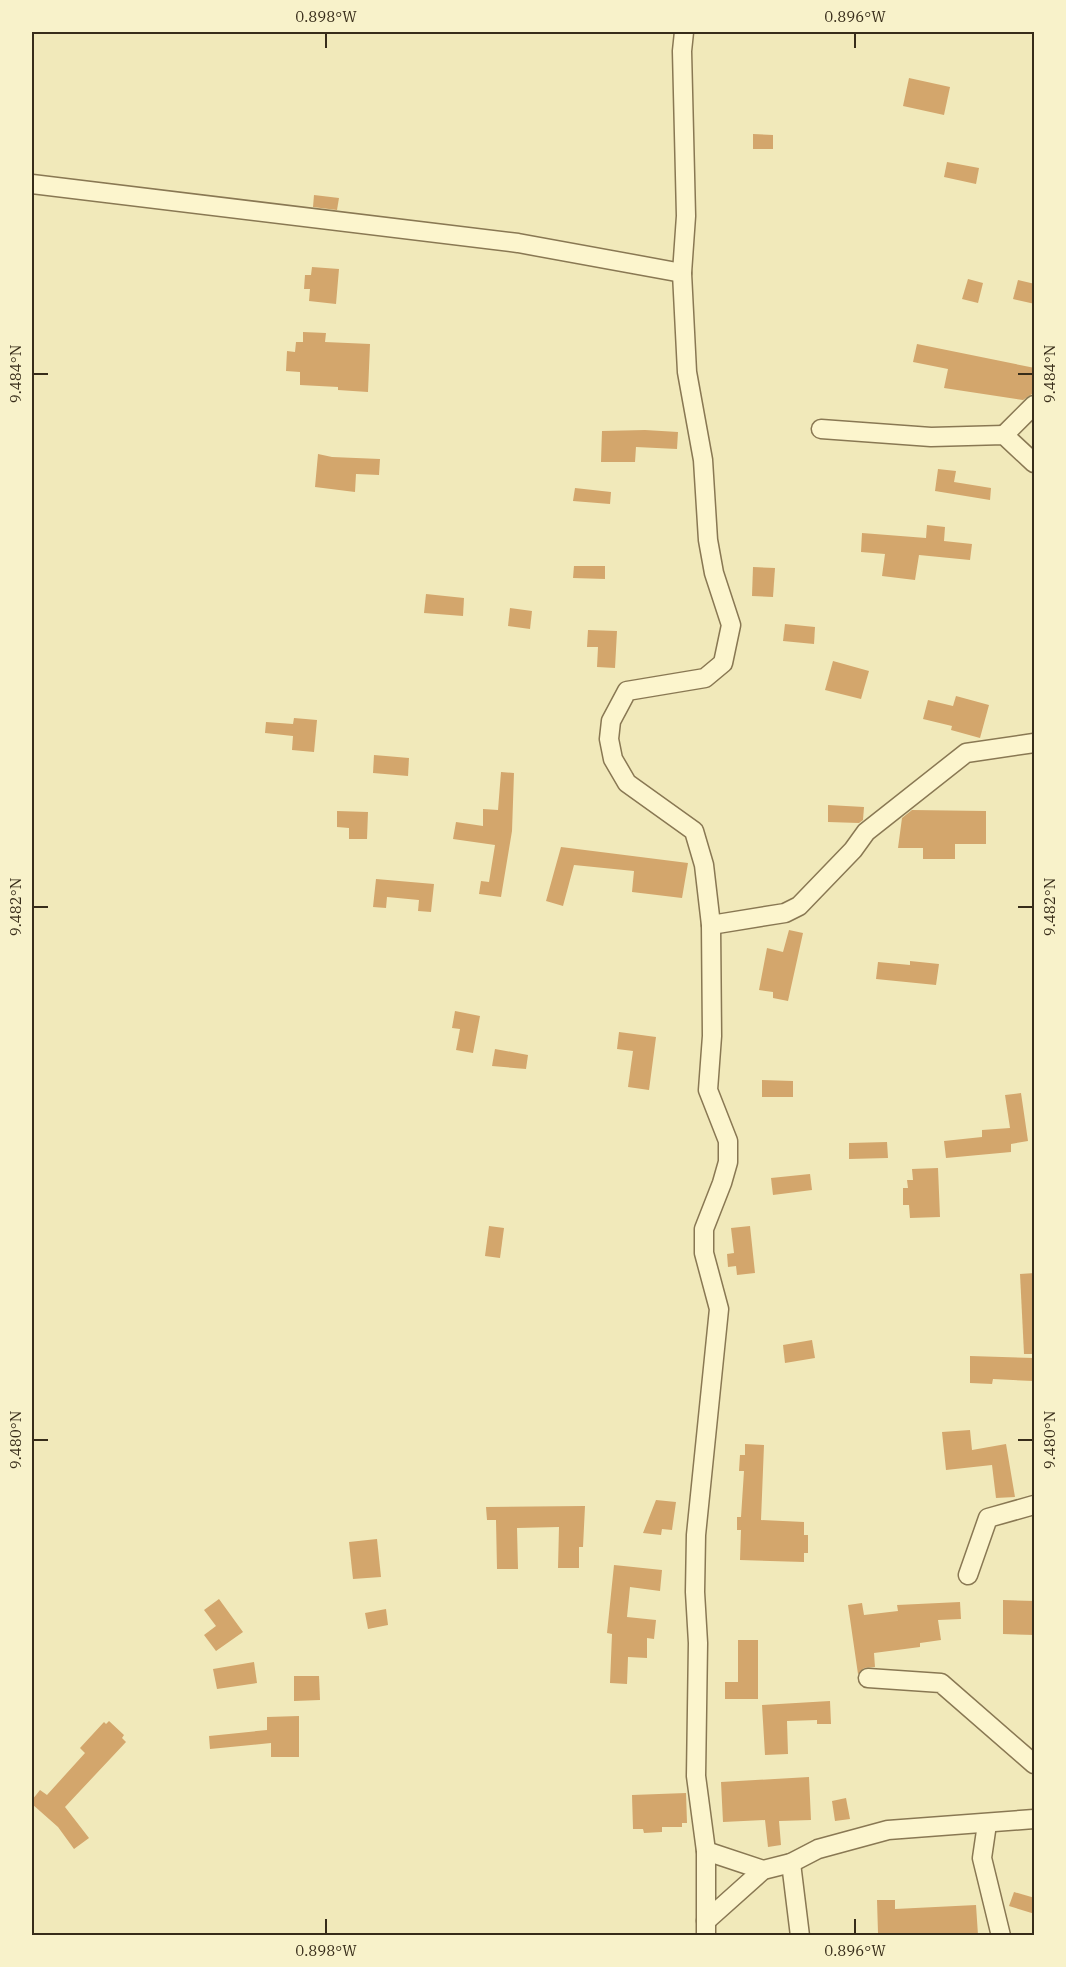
<svg xmlns="http://www.w3.org/2000/svg" width="1066" height="1967" viewBox="0 0 1066 1967" font-family="'IBM Plex Serif',serif">
<rect width="100%" height="100%" fill="#f1e9ba"/>
<!-- building -->
<g fill="#d3a66c">
<polygon points="909,78 950,87 944,115 903,106"/>
<polygon points="753,134 773,135 773,149 753,149"/>
<polygon points="947,162 979,168 976,184 944,177"/>
<polygon points="314,195 339,198 337,210 313,207"/>
<polygon points="312,267 339,269 336,304 309,301 310,289 304,289 305,275 311,275"/>
<polygon points="968,279 983,283 978,303 962,299"/>
<polygon points="1018,280 1035,284 1035,304 1013,299"/>
<polygon points="303,332 326,333 325,342 370,344 368,392 338,390 338,387 300,385 300,372 286,371 287,351 295,352 296,342 303,342"/>
<polygon points="917,344 1035,368 1032,394 1023,400 944,388 948,369 913,362"/>
<polygon points="645,430 678,432 677,449 636,447 635,462 601,462 602,431"/>
<polygon points="318,454 332,457 380,459 379,475 356,474 355,492 315,487"/>
<polygon points="938,469 956,471 954,482 991,488 990,500 935,491"/>
<polygon points="575,488 611,492 610,504 573,501"/>
<polygon points="927,525 945,527 944,541 972,544 970,560 919,555 915,580 882,576 885,554 861,552 862,533 926,538"/>
<polygon points="574,566 605,566 605,579 573,578"/>
<polygon points="753,567 775,568 773,597 752,596"/>
<polygon points="426,594 464,598 463,616 424,613"/>
<polygon points="510,608 532,611 530,629 508,626"/>
<polygon points="785,624 815,627 814,644 783,641"/>
<polygon points="588,630 617,631 615,668 597,667 598,647 587,647"/>
<polygon points="833,661 869,671 861,699 825,690"/>
<polygon points="956,696 989,705 980,738 951,730 952,726 923,719 928,700 953,706"/>
<polygon points="294,718 317,720 314,752 292,750 293,736 265,733 266,722 293,724"/>
<polygon points="374,755 409,758 408,776 373,773"/>
<polygon points="501,772 514,773 512,831 501,897 479,894 481,881 489,882 495,845 453,839 456,822 483,826 483,809 498,810"/>
<polygon points="828,805 864,807 863,820 859,823 828,822"/>
<polygon points="912,810 986,811 986,844 955,844 955,859 923,859 923,848 898,848 902,818"/>
<polygon points="337,811 368,812 367,839 349,839 349,828 337,827"/>
<polygon points="561,847 688,863 682,898 632,892 634,871 574,865 563,906 546,901"/>
<polygon points="376,879 434,884 431,912 418,911 419,900 387,897 386,908 373,907"/>
<polygon points="789,930 803,933 788,1001 773,998 773,992 759,990 767,948 783,952"/>
<polygon points="910,961 939,964 936,985 876,979 878,962 910,965"/>
<polygon points="455,1011 480,1016 473,1053 456,1050 460,1029 452,1028"/>
<polygon points="619,1032 656,1037 649,1090 628,1087 633,1051 617,1049"/>
<polygon points="495,1049 528,1055 526,1069 492,1066"/>
<polygon points="762,1080 793,1081 793,1097 762,1097"/>
<polygon points="1021,1093 1028,1141 1011,1144 1011,1152 946,1158 944,1141 982,1137 982,1130 1010,1128 1005,1095"/>
<polygon points="887,1142 888,1158 849,1159 849,1143"/>
<polygon points="938,1168 940,1217 910,1218 909,1205 903,1205 903,1188 908,1188 907,1180 913,1180 912,1169"/>
<polygon points="810,1174 812,1190 773,1195 771,1178"/>
<polygon points="489,1226 504,1228 500,1258 485,1256"/>
<polygon points="750,1226 755,1273 737,1275 736,1266 728,1267 727,1254 734,1253 731,1228"/>
<polygon points="1035,1273 1035,1354 1024,1354 1020,1274"/>
<polygon points="812,1340 815,1358 785,1363 783,1345"/>
<polygon points="970,1356 1034,1358 1033,1381 993,1379 992,1384 970,1383"/>
<polygon points="970,1430 972,1450 1006,1444 1015,1497 996,1498 992,1465 946,1470 942,1432"/>
<polygon points="745,1444 764,1445 761,1520 804,1522 804,1535 808,1535 808,1553 804,1553 804,1562 740,1560 741,1530 737,1530 737,1517 741,1517 744,1471 739,1471 740,1455 745,1455"/>
<polygon points="656,1500 676,1502 672,1530 662,1529 661,1535 643,1533"/>
<polygon points="585,1506 583,1547 579,1547 579,1568 558,1568 559,1527 517,1528 518,1569 497,1569 496,1520 487,1520 486,1507"/>
<polygon points="377,1539 381,1577 353,1579 349,1542"/>
<polygon points="614,1565 662,1570 660,1591 630,1587 627,1617 656,1620 654,1639 647,1638 647,1658 628,1657 627,1684 610,1683 612,1634 607,1633"/>
<polygon points="219,1599 243,1632 216,1651 204,1635 216,1626 204,1610"/>
<polygon points="1003,1600 1035,1601 1035,1635 1003,1634"/>
<polygon points="960,1602 961,1619 938,1620 941,1640 920,1643 920,1647 874,1653 875,1667 864,1668 858,1674 848,1605 862,1603 864,1615 898,1611 897,1605"/>
<polygon points="386,1609 388,1625 368,1629 365,1613"/>
<polygon points="738,1640 758,1640 758,1699 725,1699 725,1682 738,1682"/>
<polygon points="254,1662 257,1683 217,1689 213,1669"/>
<polygon points="294,1676 319,1676 320,1700 294,1701"/>
<polygon points="830,1701 831,1724 817,1724 817,1720 787,1721 788,1754 765,1755 762,1705"/>
<polygon points="299,1716 299,1757 271,1757 271,1743 210,1749 209,1736 267,1730 267,1717"/>
<polygon points="109,1721 124,1735 122,1738 126,1742 65,1807 89,1838 74,1849 58,1827 32,1804 32,1800 40,1790 47,1795 85,1753 80,1748 104,1722 106,1724"/>
<polygon points="809,1777 811,1820 779,1821 781,1845 768,1847 765,1820 723,1822 721,1782"/>
<polygon points="686,1793 687,1823 682,1823 682,1827 662,1827 662,1832 644,1833 643,1829 633,1829 632,1795"/>
<polygon points="846,1798 850,1819 835,1821 832,1801"/>
<polygon points="1014,1892 1035,1898 1035,1914 1009,1906"/>
<polygon points="877,1900 895,1900 895,1909 976,1905 978,1935 878,1933"/>
</g>
<g fill="none" stroke-linecap="round" stroke-linejoin="round">
<defs>
<g id="minor">
<polyline points="684,32 682,51 686,216 682,273 687,372 703,460 708,540 714,573 731,625 723,663 705,678 627,691 611,721 609,739 613,759 627,783 694,831 704,865 711,925 712,1036 708,1090 728,1141 728,1162 722,1183 704,1229 704,1253 719,1309 696,1535 695,1592 698,1643 696,1776 706,1851 706,1936"/>
<polyline points="32,184 518,243 682,273"/>
<polyline points="821,429 931,437 1004,435 1034,463"/>
<polyline points="1004,435 1034,405"/>
<polyline points="711,925 785,913 799,906 853,850 866,832 966,753 1034,743"/>
<polyline points="968,1575 988,1518 1034,1505"/>
<polyline points="868,1678 941,1683 1034,1764"/>
<polyline points="987,1824 982,1858 1001,1936"/>
<polyline points="706,1851 763,1870"/>
<polyline points="791,1863 800,1936"/>
<polyline points="706,1921 763,1870 791,1863 818,1849 888,1830 1034,1819"/>
</g>
</defs>
<!-- minor casing -->
<use href="#minor" stroke="#897853" stroke-width="21"/>
<!-- minor -->
<use href="#minor" stroke="#fcf5cd" stroke-width="18"/>
</g>
<!-- ticks -->
<path fill="none" stroke="#372c19" stroke-width="2" d="M326,33V48M855,33V48M33,374H48M1018,374H1033M33,907H48M1018,907H1033M33,1440H48M1018,1440H1033M326,1919V1934M855,1919V1934"/>
<!-- border -->
<rect width="1066" height="1967" fill="none" stroke="#f8f2ca" stroke-width="66"/>
<rect x="33" y="33" width="1000" height="1901" fill="none" stroke="#372c19" stroke-width="2"/>
<g font-size="15" text-anchor="middle" fill="#372c19">
<text x="326" y="22">0.898°W</text>
<text x="855" y="22">0.896°W</text>
<text transform="translate(16 374) rotate(-90)" y="5">9.484°N</text>
<text transform="translate(1050 374) rotate(-90)" y="5">9.484°N</text>
<text transform="translate(16 907) rotate(-90)" y="5">9.482°N</text>
<text transform="translate(1050 907) rotate(-90)" y="5">9.482°N</text>
<text transform="translate(16 1440) rotate(-90)" y="5">9.480°N</text>
<text transform="translate(1050 1440) rotate(-90)" y="5">9.480°N</text>
<text x="326" y="1956">0.898°W</text>
<text x="855" y="1956">0.896°W</text>
</g>
</svg>
